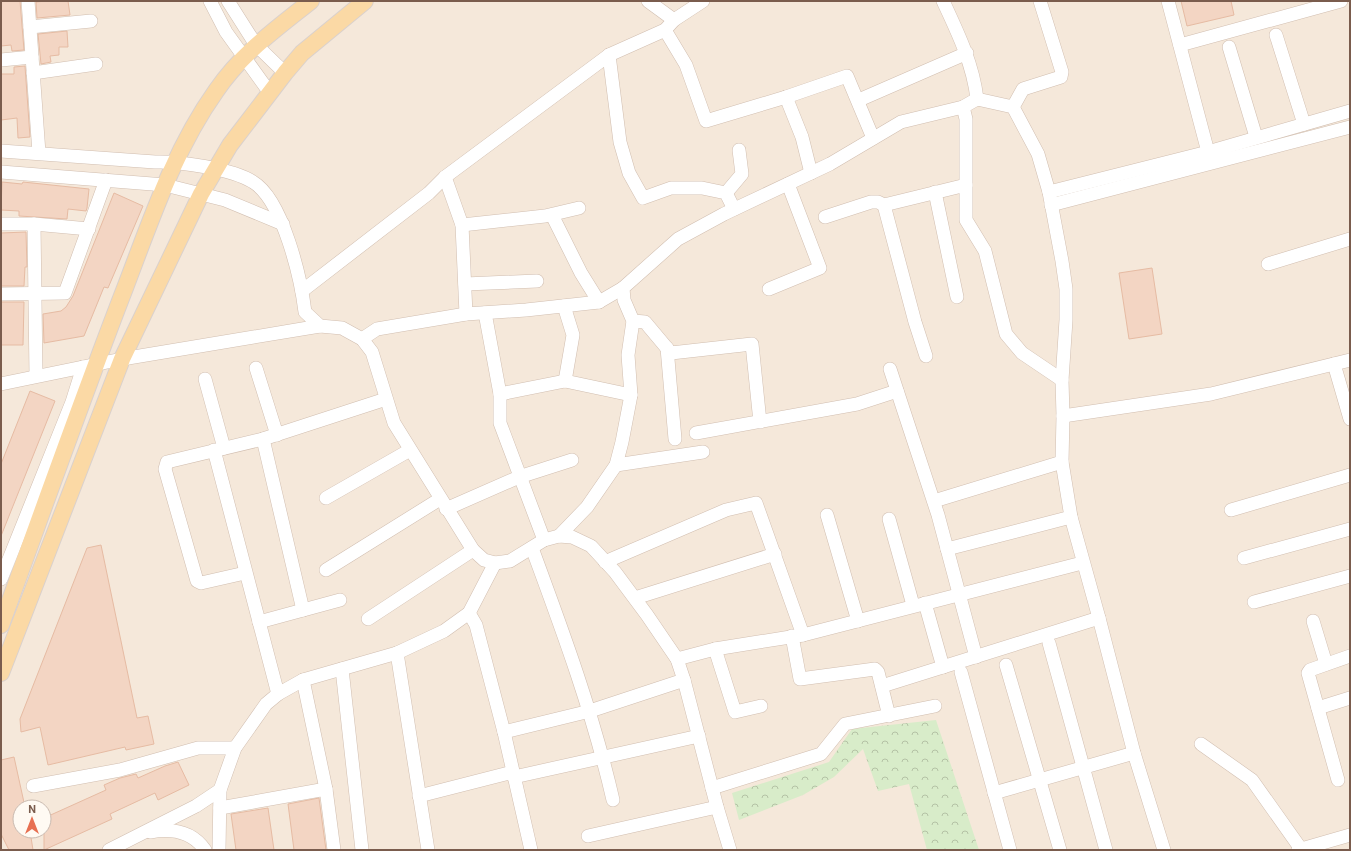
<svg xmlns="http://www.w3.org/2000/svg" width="1351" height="851" viewBox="0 0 1351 851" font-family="Roboto,sans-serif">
<defs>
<pattern id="forest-crowns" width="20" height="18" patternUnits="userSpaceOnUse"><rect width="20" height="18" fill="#d8ecc9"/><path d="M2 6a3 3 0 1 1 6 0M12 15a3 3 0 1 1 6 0" fill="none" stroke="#b4c2a5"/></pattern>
</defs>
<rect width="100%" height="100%" fill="#fdf6ec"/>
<!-- residential -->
<path fill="#f5e8da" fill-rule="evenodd" d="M1,1H1350V850H1ZM20,807H44V831H20Z"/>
<!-- forest -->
<polygon fill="url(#forest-crowns)" points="936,720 979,850 927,850 909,784 878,791 863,749 834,777 803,795 739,820 732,793 829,762 852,729"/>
<!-- building -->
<g fill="#f3d5c3" stroke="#e6bba3">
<polygon points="1,1 20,1 24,50 12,51 11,45 1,46"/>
<polygon points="46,1 68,1 70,15 37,18 36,2"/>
<polygon points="1181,1 1231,1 1234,15 1187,26"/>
<polygon points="67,31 68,47 59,47 59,55 50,56 51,62 41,64 38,34"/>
<polygon points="25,66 30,137 18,138 17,118 1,120 1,74 14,74 14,67"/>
<polygon points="2,182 22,184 23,182 89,189 87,208 86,211 68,209 67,219 19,216 19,211 1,210"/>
<polygon points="114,193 143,206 108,288 104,287 84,336 44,343 43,314 61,311 66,307 73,296"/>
<polygon points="26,232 27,267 25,267 24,286 1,286 1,233"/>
<polygon points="1152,268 1162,334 1129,339 1119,273"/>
<polygon points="1,302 24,302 23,345 1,345"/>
<polygon points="30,391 55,401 1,536 1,464"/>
<polygon points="101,545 137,718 148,716 154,744 126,750 125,747 48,765 40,727 21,732 20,719 87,548"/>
<polygon points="14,757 25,807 20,807 20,831 30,831 33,850 9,850 1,834 1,760"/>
<polygon points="178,762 189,785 158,800 155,793 110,814 112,819 44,850 44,818 106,790 104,785 120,778 136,774 138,778 165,766"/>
<polygon points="319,798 326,850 294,850 288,804"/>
<polygon points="268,808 274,850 236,850 231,814"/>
</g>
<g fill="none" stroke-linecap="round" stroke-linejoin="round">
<defs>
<g id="minor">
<polyline points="28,1 39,153"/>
<polyline points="210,1 226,32 270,93"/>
<polyline points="228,1 256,45 285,73"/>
<polyline points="648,1 674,20"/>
<path d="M943,1C958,33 973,64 977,99"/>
<polyline points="1168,1 1208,152"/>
<polyline points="30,27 91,21"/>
<polyline points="665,30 686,65 706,121 786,97 847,76 873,138"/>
<polyline points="1276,35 1304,124"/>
<polyline points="1180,45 1341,1"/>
<polyline points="1229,47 1256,137"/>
<polyline points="609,55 620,142 629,173 643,198 671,188 702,188 726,193 734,209"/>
<polyline points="1,60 32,57"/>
<polyline points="33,73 96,64"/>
<polyline points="786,97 802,137 811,173"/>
<polyline points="859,100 967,53"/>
<polyline points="963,107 966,119 966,220 985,251 1006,334 1022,353 1062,380"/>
<polyline points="1013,107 1023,89 1061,77 1062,72 1040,1"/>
<path d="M1,151L155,162C179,161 233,169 253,182C283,200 301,279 305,312L320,326L342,328L362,339L372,352L394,423L473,550L484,560L495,563L510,561L544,540L559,536L572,537L591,546L615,572L647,615L677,659L684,680L717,807L730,850"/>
<polyline points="1,172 165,185 225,200 283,224"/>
<polyline points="445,177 462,225 466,314"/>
<polyline points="935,192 957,297"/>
<polyline points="1049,192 1208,152 1350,111"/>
<polyline points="726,193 742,174 739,150"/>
<polyline points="884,205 915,322 926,356"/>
<polyline points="1051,205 1350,127"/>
<polyline points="552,215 581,273 599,302"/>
<polyline points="825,217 871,202 878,202 884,205 966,185"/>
<polyline points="1,224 34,224 89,229"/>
<polyline points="34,224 36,376"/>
<polyline points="462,225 545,216 579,208"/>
<polyline points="1268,264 1350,239"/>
<polyline points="465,284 537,281"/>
<polyline points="769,289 820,268 788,184"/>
<polyline points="302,291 429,193 445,177 609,55 665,30 674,20 703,1"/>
<polyline points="1,294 65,293 106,180"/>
<polyline points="564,306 573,335 565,381"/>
<polyline points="485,313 500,394 500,423 544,540"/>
<polyline points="633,321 645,322 671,353 752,344 760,422"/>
<polyline points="362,339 377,329 466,314 526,310 599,302 623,288"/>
<polyline points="667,348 675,439"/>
<polyline points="1334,364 1350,419"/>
<polyline points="256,368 277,435"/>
<polyline points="890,369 938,515 976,657"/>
<polyline points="205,379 224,448"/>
<polyline points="1,384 122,359 320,326"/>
<polyline points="500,394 565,381 631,395"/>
<polyline points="1063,416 1211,394 1350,360"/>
<polyline points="696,433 857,404 897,391"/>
<polyline points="263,439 303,610"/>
<polyline points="214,450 278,694"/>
<polyline points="616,465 703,452"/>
<polyline points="326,498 410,450"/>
<polyline points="934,501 1062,462"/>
<polyline points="446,509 519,477 572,460"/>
<polyline points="1231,510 1350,475"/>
<polyline points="827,515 858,621"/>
<polyline points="889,519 913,605"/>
<polyline points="559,536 587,507 616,465 622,442 631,395 628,355 633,321 624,300 623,288 678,239 724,214 830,164 901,122 963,107 977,99 1013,107 1038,154 1049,192 1062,261 1066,289 1066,320 1062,380 1063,416 1062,462 1071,517 1099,618 1134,753 1164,850"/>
<path d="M532,548C563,632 593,713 613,800"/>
<polyline points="947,549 1071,517"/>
<polyline points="1244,558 1350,529"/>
<polyline points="605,562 726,510 756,503 803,635"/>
<polyline points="326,570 440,499"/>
<polyline points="245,573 201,583 197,581 165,469 167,462 263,439 386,399"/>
<polyline points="1,579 72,402 83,367"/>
<polyline points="635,598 775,554"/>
<polyline points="1254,602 1350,576"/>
<polyline points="925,603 943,667"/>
<polyline points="469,613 476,625 504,732 531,850"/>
<polyline points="368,619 473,550"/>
<polyline points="1313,621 1326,664"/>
<polyline points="259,622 340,600"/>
<polyline points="792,636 800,679 875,669 878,672 889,716"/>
<polyline points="1049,643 1106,850"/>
<polyline points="715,649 735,712 761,706"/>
<polyline points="397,653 428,850"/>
<polyline points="677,659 715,649 803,635 1082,563"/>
<polyline points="1006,665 1060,850"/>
<polyline points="342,669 362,850"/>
<polyline points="961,672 1010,850"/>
<polyline points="303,680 326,789 334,850"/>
<polyline points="882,686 1099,618"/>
<polyline points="1318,708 1350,698"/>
<polyline points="504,732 590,711 684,680"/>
<polyline points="1201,744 1252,780 1301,849"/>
<polyline points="514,777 699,736"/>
<polyline points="1338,780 1308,673 1310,670 1350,656"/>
<polyline points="33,786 120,770 198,748 235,748"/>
<polyline points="712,788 821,754 845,724 935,706"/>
<polyline points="994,793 1134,753"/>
<polyline points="419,796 513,772"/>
<polyline points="220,808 326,789"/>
<path d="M150,832C172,828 192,831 205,850"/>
<polyline points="588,836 717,807"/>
<polyline points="109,850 196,806 220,790"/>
<polyline points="219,850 220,790 235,748 266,704 278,694 303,680 397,653 444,631 469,613 495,563"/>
<polyline points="1298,850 1350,835"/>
</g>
<g id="major">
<path d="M1,625C42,513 82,399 125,288C151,220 174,150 216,91C242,53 276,29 311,1"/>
<polyline points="1,673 122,359 201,194 230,145 285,73 302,53 365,1"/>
</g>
</defs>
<!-- minor casing -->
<use href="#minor" stroke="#d1beb0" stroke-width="14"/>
<!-- major casing -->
<use href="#major" stroke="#dad1cd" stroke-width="18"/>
<!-- minor -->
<use href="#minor" stroke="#fff" stroke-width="13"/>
<!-- major -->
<use href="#major" stroke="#fbd9a5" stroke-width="16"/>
</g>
<!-- border -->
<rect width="1351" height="851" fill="none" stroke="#7a5c4d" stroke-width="4"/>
<!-- north arrow -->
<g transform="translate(32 819)"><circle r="19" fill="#fffaf3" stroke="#cabbb1"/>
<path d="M0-3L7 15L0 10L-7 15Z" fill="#e76f51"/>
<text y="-6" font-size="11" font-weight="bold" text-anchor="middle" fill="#7a5c4d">N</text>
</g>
</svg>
